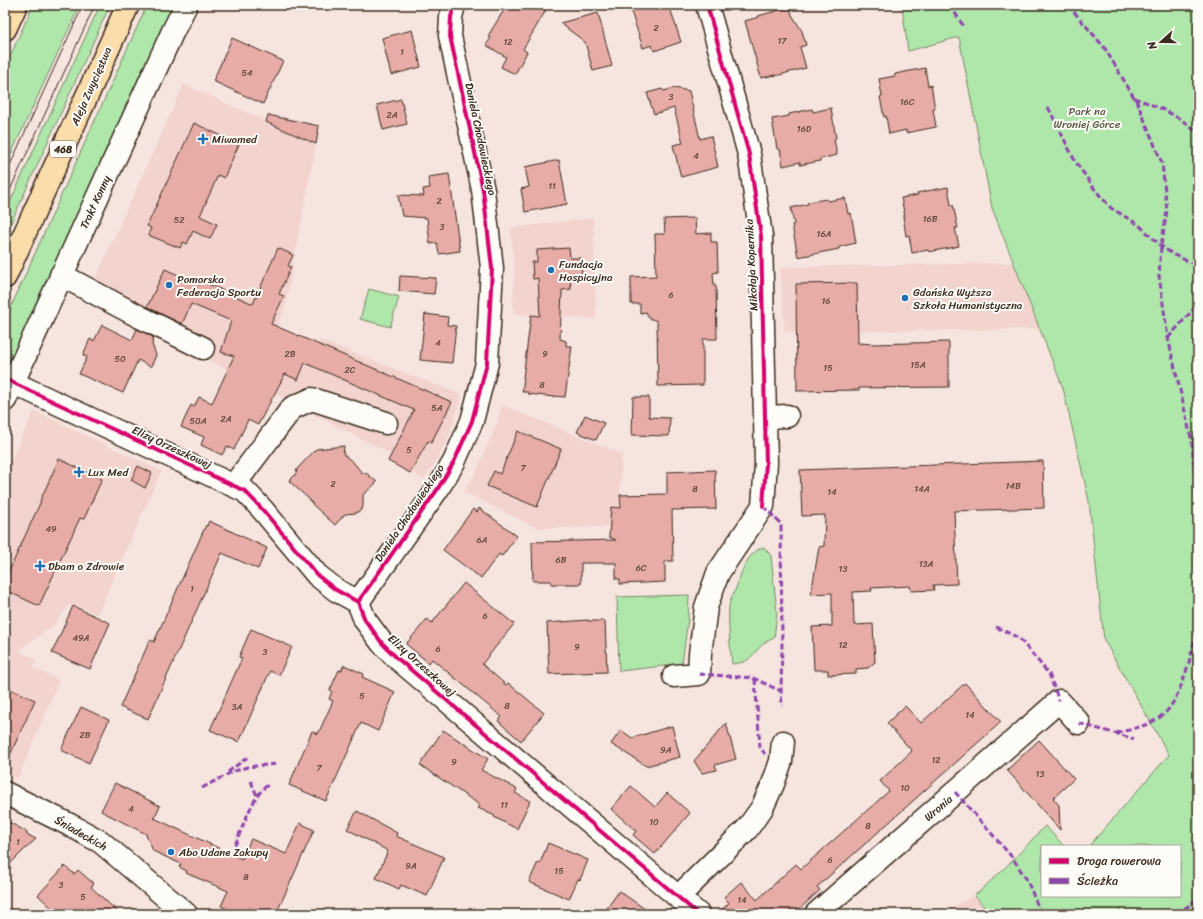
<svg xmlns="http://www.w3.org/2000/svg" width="1203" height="919" viewBox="0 0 1203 919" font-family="Sriracha,sans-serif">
<rect width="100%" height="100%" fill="#f6e4df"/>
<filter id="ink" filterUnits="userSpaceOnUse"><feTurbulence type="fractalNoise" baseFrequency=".025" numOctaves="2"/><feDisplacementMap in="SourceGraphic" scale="8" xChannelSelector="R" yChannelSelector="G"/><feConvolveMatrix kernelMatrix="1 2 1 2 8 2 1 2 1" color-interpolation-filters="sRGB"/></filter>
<g filter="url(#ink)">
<!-- built -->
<g fill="#f2d3ce">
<polygon points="184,84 316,144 285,307 277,327 318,344 320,340 462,395 448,438 438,458 424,479 388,461 391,454 87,297"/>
<polygon points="593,218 596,319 513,314 514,270 511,228"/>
<polygon points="1014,263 1040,329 785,332 780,267"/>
<polygon points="502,405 622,454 618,527 537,528 464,492 476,472 495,429"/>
<polygon points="34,411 161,471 97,615 77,606 69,605 53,626 19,650 20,652 36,659 33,668 59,680 18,779 5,772 5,473"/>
<polygon points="974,895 990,914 942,914"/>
</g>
<!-- green -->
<g fill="#afe7ab" stroke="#758864">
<polygon points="33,5 80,5 5,167 5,68"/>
<polygon points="100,5 110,5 5,236 5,213"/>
<polygon points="147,5 177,5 10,363 5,365 5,320"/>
<polygon points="902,5 1198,5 1198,914 990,914 974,895 979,892 1012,861 1045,826 1064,846 1042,846 1042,896 1180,896 1180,846 1089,846 1169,755 1104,640 1089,501 1063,388 992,208 959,37 908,51"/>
<polygon points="369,289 399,297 390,327 360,319"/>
<path d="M764,547L771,556L777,613L774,638C770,640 764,642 761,646C749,658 751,662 732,664C730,645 728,625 729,606C730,600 733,594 736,588C741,574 747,552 764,547Z"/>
<polygon points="689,595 688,619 682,664 619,671 617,597"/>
</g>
<!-- building -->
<g fill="#e7aca7" stroke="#3b2a1e">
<polygon points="507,5 549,5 523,49 527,52 515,74 501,67 506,57 486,45 491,38 488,36"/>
<polygon points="629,5 669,5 681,42 654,51 652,45 643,48"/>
<polygon points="790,7 792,15 802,31 806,45 800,47 806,68 775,76 775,75 761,78 745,21 759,17 758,16"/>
<polygon points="598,13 612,66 593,71 585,42 560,23"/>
<polygon points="412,30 421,67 391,75 382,38"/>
<polygon points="232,38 283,61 263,104 213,81"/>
<polygon points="925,68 928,86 931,85 935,109 933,109 936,127 906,133 906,130 889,134 886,116 884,117 880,97 882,96 879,79 895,76 895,74"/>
<polygon points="674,88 689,91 700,139 711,136 718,167 681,177 673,145 683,143 674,108 654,114 647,93 662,89 664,91"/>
<polygon points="401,99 407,124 383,130 377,105"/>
<polygon points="831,108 836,138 834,139 837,155 820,159 820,161 800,165 800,162 783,166 780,149 777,149 772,119 789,116 789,114 812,109 813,112"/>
<polygon points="268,115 319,126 316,144 266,122"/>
<polygon points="194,123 239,144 224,178 218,175 200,216 217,224 210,239 193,231 187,244 183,242 180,248 148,235 151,228 147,226"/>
<polygon points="559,160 567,204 525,212 521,189 529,187 525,167"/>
<polygon points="449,174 460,251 439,254 437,243 430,244 427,218 402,216 398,195 424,196 423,189 430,188 428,177"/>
<polygon points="948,187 951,205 953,205 958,228 955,228 959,246 929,252 928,250 912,253 909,235 906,236 903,216 905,216 901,198 918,195 917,193"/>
<polygon points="845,198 848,214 851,213 856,243 839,247 839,249 798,257 792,225 794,224 791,208 808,204 808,202 827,199 828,201"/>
<polygon points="695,218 696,234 711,233 711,242 717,242 718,272 713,273 714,286 716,286 717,339 703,339 703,385 658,386 657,321 649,318 646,312 640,313 640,304 631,304 631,277 656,276 655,234 665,234 664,219"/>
<polygon points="278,248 293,255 288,266 291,267 279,294 284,296 271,324 452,402 431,443 428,441 410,473 388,461 414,410 305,363 298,380 285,374 258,425 248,420 234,450 227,446 222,455 201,445 204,437 181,427 191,405 194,407 199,397 212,403 234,356 221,352 231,321 191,304 182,324 147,307 165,269 200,285 202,281 253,304"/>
<polygon points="569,248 570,258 581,258 582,277 570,278 571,289 562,290 560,339 566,341 566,346 572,346 565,397 554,396 554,397 528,394 528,392 522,392 524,378 523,378 531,315 540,316 538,278 533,279 532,262 537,262 537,250"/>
<polygon points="400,276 436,278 434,294 399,291"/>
<polygon points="857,283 858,343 873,344 949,342 949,387 859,388 859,390 797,391 796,284"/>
<polygon points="425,314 448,317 447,325 456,326 452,363 420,360"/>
<polygon points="102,325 132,340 137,329 153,337 152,344 156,355 151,367 138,360 123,393 79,374 87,357 83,355 90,339 94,341"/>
<polygon points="633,397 649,397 649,417 670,418 669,436 632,435"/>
<polygon points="585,415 604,423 596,440 577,432"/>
<polygon points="518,431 561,449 537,507 487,486 494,471 500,474"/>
<polygon points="344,446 343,454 354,463 362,473 366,473 377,482 363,495 363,507 361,510 356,513 345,514 335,525 313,505 309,499 289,481 296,474 297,469 316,449"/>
<polygon points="59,459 102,479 84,519 80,518 39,606 5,590 5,580 41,501 40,501"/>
<polygon points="1043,461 1044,508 954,511 957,584 933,585 934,590 911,591 910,586 871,588 872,591 853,592 854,625 873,624 875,662 868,668 856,669 856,674 828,675 828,670 814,670 812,627 832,626 832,593 811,594 819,547 824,546 825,515 802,516 800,470"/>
<polygon points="138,466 152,473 145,488 131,480"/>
<polygon points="715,470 716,509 672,510 673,561 665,561 665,582 620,584 620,579 616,579 616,563 581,563 581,584 551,584 551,581 533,581 532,542 616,540 609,537 611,507 621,508 620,495 667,494 667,472"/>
<polygon points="479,508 517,536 502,556 499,554 481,578 443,550 473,509 477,512"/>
<polygon points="209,521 267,548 258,569 222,553 148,719 120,707 150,640 154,642 206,525 207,526"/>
<polygon points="464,583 514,624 482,664 506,685 508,683 544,713 521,741 498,721 502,717 432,659 429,663 406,644 427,619 432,623"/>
<polygon points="73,606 110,623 90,669 52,653"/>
<polygon points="588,620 588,621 605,621 607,672 549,674 547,623"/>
<polygon points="251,629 292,647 279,675 270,671 239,742 210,730 242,658 239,657"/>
<polygon points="344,665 364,674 362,677 395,692 378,731 361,723 326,801 289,785 312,731 318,734 333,701 329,699 332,691 330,690 339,670 341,671"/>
<polygon points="965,683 1001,722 817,887 820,890 794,914 717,914 729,903 724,897 741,882 757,900 796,864 801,869 889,791 880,781 912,751 887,723 905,706 921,723"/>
<polygon points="5,687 35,700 5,766"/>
<polygon points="81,707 109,720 89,763 61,750"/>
<polygon points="726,723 736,759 715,765 717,770 702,773 694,761"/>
<polygon points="672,726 680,757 646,766 611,744 621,730 632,738"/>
<polygon points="443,730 488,759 481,770 517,789 515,793 530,801 517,829 494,817 495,816 478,808 480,805 420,765"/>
<polygon points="1039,740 1074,779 1053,798 1059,805 1060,830 1007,770"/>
<polygon points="115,783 160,806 154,818 242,859 251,839 286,854 300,823 314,830 276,914 262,914 248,908 246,914 238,914 221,906 228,891 186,873 187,871 179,867 181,864 153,851 146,834 101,811"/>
<polygon points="631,786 655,807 667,793 690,813 655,854 633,835 636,831 611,809"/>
<polygon points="357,811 397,833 396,836 444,857 427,896 401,885 399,889 376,878 388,851 347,829"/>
<polygon points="5,820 27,832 26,834 36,839 26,848 5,869"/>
<polygon points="548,843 588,860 580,880 578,879 569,899 529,882 538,862 540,863"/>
<polygon points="65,866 74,874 78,870 94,884 91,887 120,914 58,914 38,895"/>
<polygon points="619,891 652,914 603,914"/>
</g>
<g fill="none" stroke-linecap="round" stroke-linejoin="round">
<defs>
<g id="minor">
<polyline points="61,275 140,317 203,348"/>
<polyline points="5,379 245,491 262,509 317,575 336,590 358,602 365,620 382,643 397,658 698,914"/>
<polyline points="5,400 173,31 186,5"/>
<polyline points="765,417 787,416"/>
<polyline points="234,485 292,408 312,399 386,423"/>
<polyline points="358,602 437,490 454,462 472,421 487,363 492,268 483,190 450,36 451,17 454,5"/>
<polyline points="674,676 699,674 700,654 706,607 718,573 763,506 766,463 761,236 749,154 707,5"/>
<polyline points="5,793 70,825 101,842 186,914"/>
<polyline points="678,897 747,829 762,808 773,784 781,761 783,742"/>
<polyline points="816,914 1059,701 1079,723"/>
</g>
<g id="major">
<polyline points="5,29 16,5"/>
<polyline points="5,277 128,5"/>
</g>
</defs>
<!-- minor casing -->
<use href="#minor" stroke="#3b2a1e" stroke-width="25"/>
<!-- major casing -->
<use href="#major" stroke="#3b2a1e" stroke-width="25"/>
<!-- minor -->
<use href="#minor" stroke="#fdfcf7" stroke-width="22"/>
<!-- major -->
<use href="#major" stroke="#fbddab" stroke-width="22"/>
<!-- tram -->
<g stroke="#3b2a1e" stroke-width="1">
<polyline points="5,176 83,5"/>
<polyline points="5,201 95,5"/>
</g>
<!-- quiet -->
<g stroke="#8e44ad" stroke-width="3" stroke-dasharray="6 3" stroke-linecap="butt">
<polyline points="950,5 964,27"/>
<polyline points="1068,5 1104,47 1138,104 1162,163 1167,211 1161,246 1159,276 1168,338 1192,442 1198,518"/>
<path d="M1134,98C1157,106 1181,116 1198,134"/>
<polyline points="1048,107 1075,161 1096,191 1111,208 1139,225 1161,246 1174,255 1198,266"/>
<polyline points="1168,338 1198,304"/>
<polyline points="763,506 781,524 782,645 781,691 782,706"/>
<polyline points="996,627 1019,638 1049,674 1059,701"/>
<polyline points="699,674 753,678 781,691"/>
<polyline points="755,679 760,747 765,754"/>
<path d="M1079,723C1097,729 1116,733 1134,739"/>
<path d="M1116,733C1133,729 1152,725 1165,713C1182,697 1195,644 1198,620"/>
<polyline points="228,772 249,756"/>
<polyline points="251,781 257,796"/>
<polyline points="202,788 232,772 247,767 277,764"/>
<polyline points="955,792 1012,857 1027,880 1039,909 1043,914"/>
<path d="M235,845C242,829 253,794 268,785"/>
<polyline points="1177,914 1198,899"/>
</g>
<defs>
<g id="cycleway">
<polyline points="707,5 749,154 761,236 766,463 763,506"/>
<polyline points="5,379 245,491 262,509 317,575 336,590 358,602 365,620 382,643 397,658 698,914"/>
<polyline points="358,602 437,490 454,462 472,421 487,363 492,268 483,190 450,36 451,17 454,5"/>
</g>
</defs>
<!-- cycleway casing -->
<use href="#cycleway" stroke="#fdfcf7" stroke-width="6"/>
<!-- cycleway -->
<use href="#cycleway" stroke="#d6006c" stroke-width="4"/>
</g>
</g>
<!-- markers -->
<g fill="#1f6fb2" stroke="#fdfcf7" stroke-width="1.5">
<path d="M201 133h4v4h4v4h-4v4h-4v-4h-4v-4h4z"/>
<circle cx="551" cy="270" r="4"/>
<circle cx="169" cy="285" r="4"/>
<circle cx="905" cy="298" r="4"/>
<path d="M77 466h4v4h4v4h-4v4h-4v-4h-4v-4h4z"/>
<path d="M38 560h4v4h4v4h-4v4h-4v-4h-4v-4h4z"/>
<circle cx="171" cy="852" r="4"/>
</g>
<g text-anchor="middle" stroke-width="4" stroke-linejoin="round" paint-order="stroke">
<!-- number labels -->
<g font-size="9" fill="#664a40">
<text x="656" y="31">2</text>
<text x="782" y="44">17</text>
<text x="508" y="45">12</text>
<text x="402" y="55">1</text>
<text x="247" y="76">54</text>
<text x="671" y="100">3</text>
<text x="907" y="105">16C</text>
<text x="392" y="118">2A</text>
<text x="804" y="132">16D</text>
<text x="696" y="159">4</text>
<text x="552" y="189">11</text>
<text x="439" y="204">2</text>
<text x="930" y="222">16B</text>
<text x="179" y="223">52</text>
<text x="442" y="230">3</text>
<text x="824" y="237">16A</text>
<text x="671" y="298">6</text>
<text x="826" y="304">16</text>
<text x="438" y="346">4</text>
<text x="290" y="357">2B</text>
<text x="545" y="357">9</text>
<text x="120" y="362">50</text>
<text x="918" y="368">15A</text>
<text x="828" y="371">15</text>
<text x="350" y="373">2C</text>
<text x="542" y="388">8</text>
<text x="437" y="411">5A</text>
<text x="226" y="422">2A</text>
<text x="198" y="424">50A</text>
<text x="409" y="453">5</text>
<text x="523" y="471">7</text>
<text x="333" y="487">2</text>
<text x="1013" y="489">14B</text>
<text x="695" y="492">8</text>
<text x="922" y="492">14A</text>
<text x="832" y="495">14</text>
<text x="51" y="532">49</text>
<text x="482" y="543">6A</text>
<text x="561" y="563">6B</text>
<text x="926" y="567">13A</text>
<text x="641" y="571">6C</text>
<text x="843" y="572">13</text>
<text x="192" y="592">1</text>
<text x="485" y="619">6</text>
<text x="81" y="641">49A</text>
<text x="843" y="648">12</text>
<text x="577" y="650">9</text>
<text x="438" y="652">6</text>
<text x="265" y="655">3</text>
<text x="362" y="699">5</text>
<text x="507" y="709">8</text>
<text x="237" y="710">3A</text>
<text x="970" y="718">14</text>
<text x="85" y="738">2B</text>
<text x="666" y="753">9A</text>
<text x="936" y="763">12</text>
<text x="454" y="765">9</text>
<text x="319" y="771">7</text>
<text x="1040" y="777">13</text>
<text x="905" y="791">10</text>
<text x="504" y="808">11</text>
<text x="131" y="812">4</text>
<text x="654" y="825">10</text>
<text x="868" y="829">8</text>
<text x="18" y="845">1</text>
<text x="830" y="863">6</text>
<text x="411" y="869">9A</text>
<text x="559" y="874">15</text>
<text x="246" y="880">8</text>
<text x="61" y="888">3</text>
<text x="83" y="900">5</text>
<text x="742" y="903">14</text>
</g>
<!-- shield labels -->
<rect fill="#fdfcf7" stroke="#75695f" stroke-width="1" x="50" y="141" width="26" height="16" rx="3"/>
<g font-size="10" font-weight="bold" fill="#3b2a1e">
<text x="63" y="153">468</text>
</g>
<!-- street labels -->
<g font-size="11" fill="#3b2a1e" stroke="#fdfcf7">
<text transform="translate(91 86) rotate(-66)" y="4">Aleja Zwycięstwa</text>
<text transform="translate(481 139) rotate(78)" y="4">Daniela Chodowieckiego</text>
<text transform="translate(95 202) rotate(-65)" y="4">Trakt Konny</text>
<text transform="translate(751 265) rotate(-93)" y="4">Mikołaja Kopernika</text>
<text transform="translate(172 447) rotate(25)" y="4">Elizy Orzeszkowej</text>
<text transform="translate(409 513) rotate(-56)" y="4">Daniela Chodowieckiego</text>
<text transform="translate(422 665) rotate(42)" y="4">Elizy Orzeszkowej</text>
<text transform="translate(938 808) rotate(-41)" y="4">Wronia</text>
<text transform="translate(81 833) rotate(30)" y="4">Śniadeckich</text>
</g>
<!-- park labels -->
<g font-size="11" fill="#585941" stroke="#fdfcf7">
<text x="1087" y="115">Park na<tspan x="1087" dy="13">Wroniej Górce</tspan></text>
</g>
<!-- poi labels -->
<g font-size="11" fill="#3b2a1e" stroke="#fdfcf7" text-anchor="start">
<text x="212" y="143">Miwomed</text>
<text x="559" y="268">Fundacja<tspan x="559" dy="13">Hospicyjna</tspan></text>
<text x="177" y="283">Pomorska<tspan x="177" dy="13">Federacja Sportu</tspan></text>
<text x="913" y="296">Gdańska Wyższa<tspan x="913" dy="13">Szkoła Humanistyczna</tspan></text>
<text x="88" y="476">Lux Med</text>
<text x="48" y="570">Dbam o Zdrowie</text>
<text x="179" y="856">Abo Udane Zakupy</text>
</g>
</g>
<!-- margin -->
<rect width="1203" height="919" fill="none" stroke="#fdfcf7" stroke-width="20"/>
<rect x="10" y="10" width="1183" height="899" fill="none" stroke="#3b2a1e" stroke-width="1.5" filter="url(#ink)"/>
<!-- legend -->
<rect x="1041" y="845" width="140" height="52" fill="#fdfcf7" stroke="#afa8a0"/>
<rect x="1049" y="858" width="20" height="6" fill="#d6006c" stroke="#afa8a0"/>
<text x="1077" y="865" font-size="12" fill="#3b2a1e">Droga rowerowa</text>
<rect x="1049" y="878" width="20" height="6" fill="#8e44ad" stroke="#afa8a0"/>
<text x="1077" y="885" font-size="12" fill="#3b2a1e">Ścieżka</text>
<!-- north arrow -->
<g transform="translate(1161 42) rotate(249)" stroke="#fdfcf7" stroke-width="3" paint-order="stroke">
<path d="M0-3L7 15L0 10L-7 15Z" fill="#3b2a1e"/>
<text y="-6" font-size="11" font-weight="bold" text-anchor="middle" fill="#3b2a1e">N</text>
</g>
</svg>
